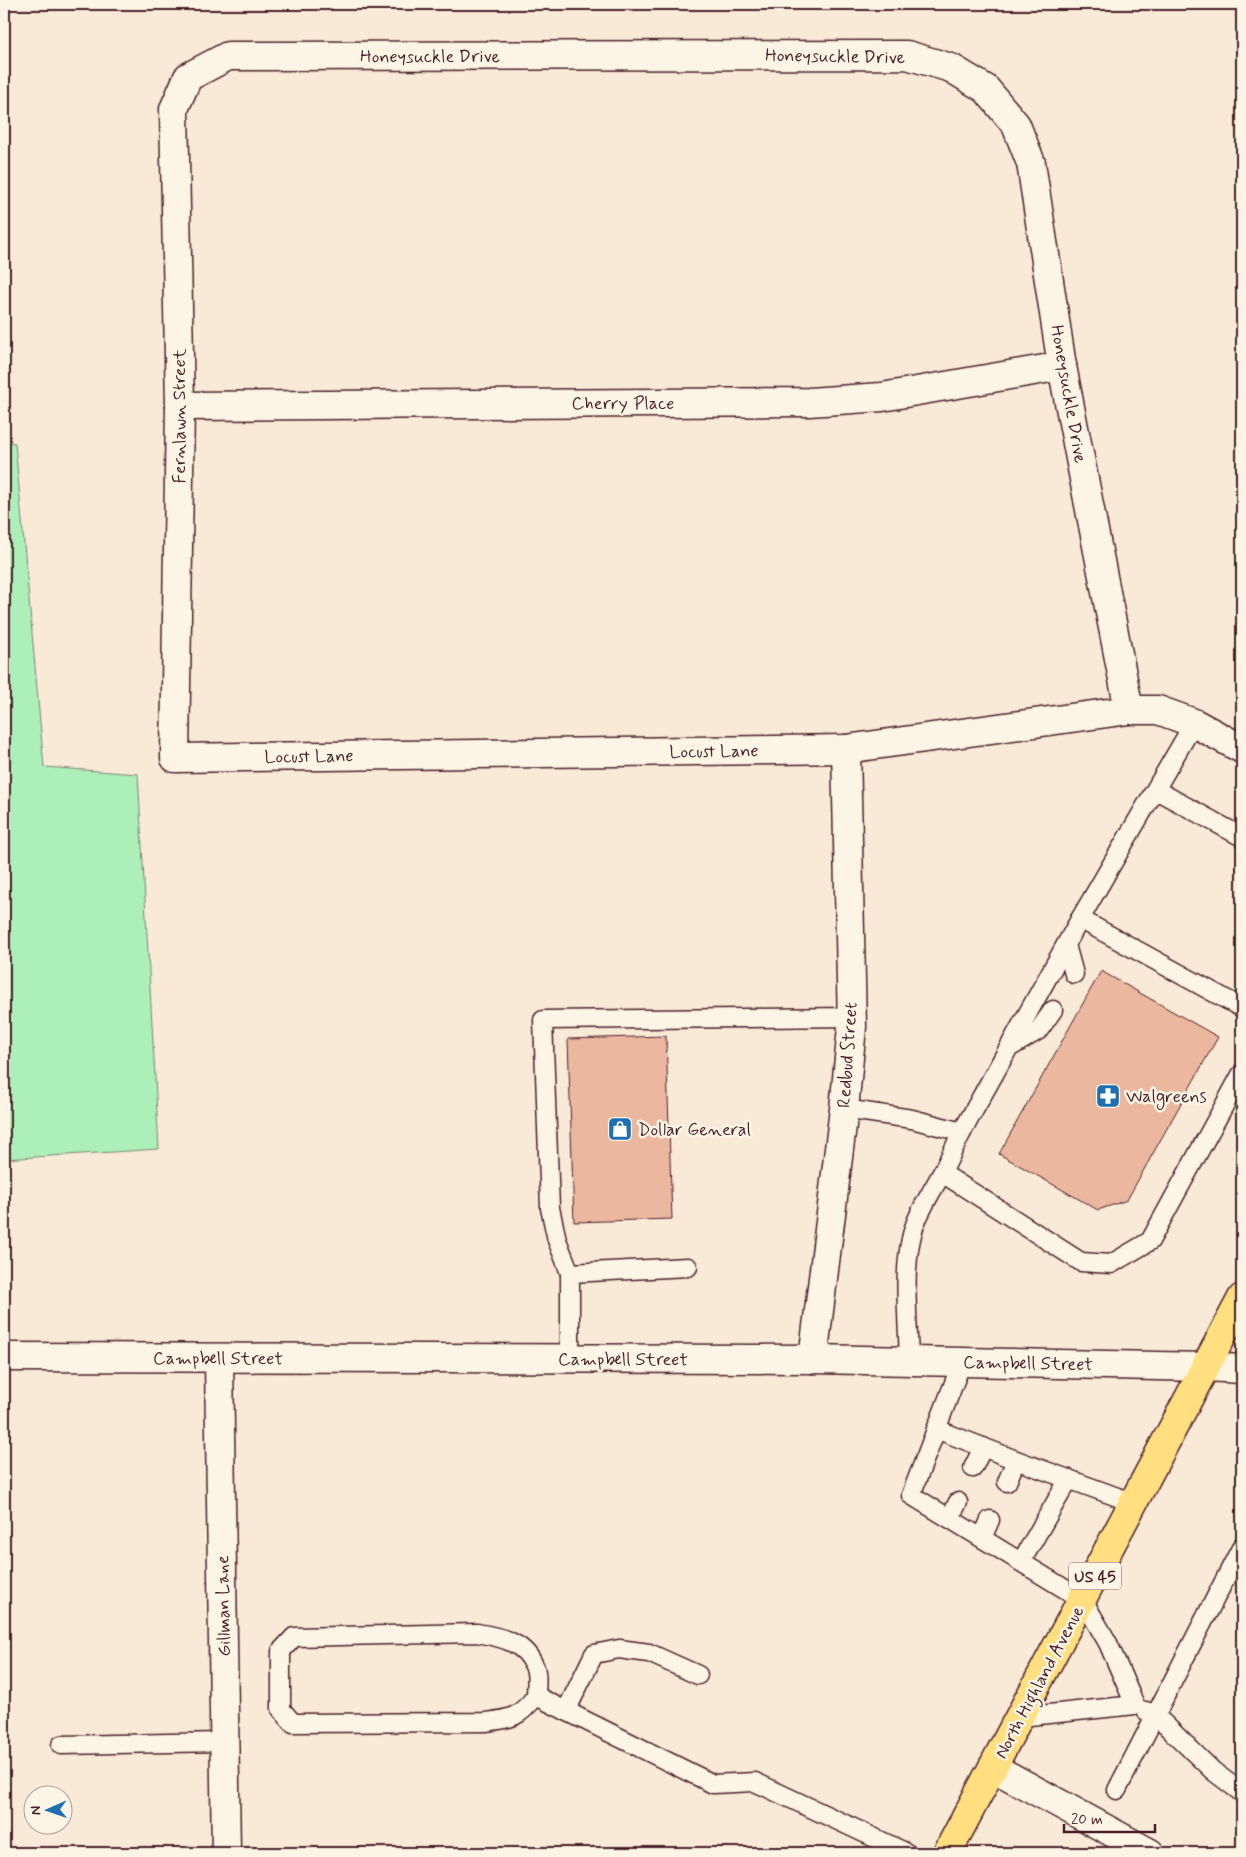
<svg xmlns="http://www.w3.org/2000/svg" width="1246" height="1857" viewBox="0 0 1246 1857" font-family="Mynerve,sans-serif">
<rect width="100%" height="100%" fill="#f9e9d7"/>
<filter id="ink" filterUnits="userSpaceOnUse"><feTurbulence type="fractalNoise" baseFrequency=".02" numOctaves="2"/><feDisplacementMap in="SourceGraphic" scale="10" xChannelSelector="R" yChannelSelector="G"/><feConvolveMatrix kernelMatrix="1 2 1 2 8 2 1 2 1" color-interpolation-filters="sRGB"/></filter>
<g filter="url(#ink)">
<!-- green -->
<polygon fill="#acefb9" stroke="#7b8772" points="4,441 15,443 44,767 138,774 159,1149 4,1159"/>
<!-- building -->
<g fill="#ecb79f" stroke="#4a1f2b">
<polygon points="1101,971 1218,1037 1127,1200 1098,1210 999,1154"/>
<polygon points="666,1036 672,1219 574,1222 568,1039"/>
</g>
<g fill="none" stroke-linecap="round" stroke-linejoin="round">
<defs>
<g id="lane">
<polyline points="1156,790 1242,837"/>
<polyline points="1080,919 1242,1008"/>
<polyline points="1066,945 1074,974"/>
<polyline points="1009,1048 1039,1030 1053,1010"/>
<polyline points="844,1109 912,1119 962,1132"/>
<polyline points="942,1173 962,1132 1080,919 1194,723"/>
<polyline points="570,1273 557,1240 550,1208 543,1020 852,1017"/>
<polyline points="570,1359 570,1273 688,1267"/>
<path d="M909,1361C908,1319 901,1260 916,1222C923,1205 933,1189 942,1173L1081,1262L1111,1264L1150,1241L1242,1073"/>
<polyline points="962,1362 911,1495 1083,1600 1108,1643 1135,1705 1020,1717"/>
<polyline points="936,1429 1016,1460 1134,1503"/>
<polyline points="973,1468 983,1447"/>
<polyline points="1007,1482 1016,1460"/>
<polyline points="950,1518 958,1502"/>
<polyline points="982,1538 990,1520"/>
<polyline points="1021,1562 1069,1479"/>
<path d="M477,1633C501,1637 526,1642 535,1668C538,1676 536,1688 536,1696C519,1717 512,1719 486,1722L293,1723L281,1709V1651L294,1637Z"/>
<polyline points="536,1696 713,1784 755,1782 907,1853"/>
<polyline points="566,1711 594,1654 619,1649 649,1653 698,1675"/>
<polyline points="1146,1711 1155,1715 1213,1771 1242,1793"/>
<polyline points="61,1745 224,1742"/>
<polyline points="1117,1790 1242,1546"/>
</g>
<g id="street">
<polyline points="180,406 809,402 882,397 1062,366"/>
<polyline points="1129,710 1062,366 1031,163 1016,125 986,89 951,68 907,55 228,56 188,77 174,109 180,406 175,758 846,749 1129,710 1158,710 1194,723 1242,749"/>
<polyline points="219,1359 226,1853"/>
<polyline points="813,1359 844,1109 852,1027 846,749"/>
<polyline points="1206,1367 1242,1369"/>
<polyline points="994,1768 1150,1853"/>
</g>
<polyline id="secondary" points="4,1357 813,1359 1206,1367"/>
<polyline id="primary" points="947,1853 1242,1298"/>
</defs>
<!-- lane casing -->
<use href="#lane" stroke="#4a1f2b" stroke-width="21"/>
<!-- street casing -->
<use href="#street" stroke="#4a1f2b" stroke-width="31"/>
<!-- secondary casing -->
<use href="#secondary" stroke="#4a1f2b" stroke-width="31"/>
<!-- primary casing -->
<use href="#primary" stroke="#4a1f2b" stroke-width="31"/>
<!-- lane -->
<use href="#lane" stroke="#fcf5e5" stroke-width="18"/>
<!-- street -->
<use href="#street" stroke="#fcf5e5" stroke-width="28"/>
<!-- secondary -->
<use href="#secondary" stroke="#fcf5e5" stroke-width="28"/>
<!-- primary -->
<use href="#primary" stroke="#ffdf80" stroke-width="28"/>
</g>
</g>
<!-- icons -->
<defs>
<symbol id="pharmacy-square" viewBox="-11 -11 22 22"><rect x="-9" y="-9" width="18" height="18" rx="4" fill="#1f6fb2" stroke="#fcf5e5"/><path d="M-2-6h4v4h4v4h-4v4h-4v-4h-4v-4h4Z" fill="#fff"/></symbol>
<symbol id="shop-square" viewBox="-11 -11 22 22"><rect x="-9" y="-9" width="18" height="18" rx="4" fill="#1f6fb2" stroke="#fcf5e5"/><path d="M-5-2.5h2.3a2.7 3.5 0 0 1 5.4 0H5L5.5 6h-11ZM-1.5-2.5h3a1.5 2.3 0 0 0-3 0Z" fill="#fff"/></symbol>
</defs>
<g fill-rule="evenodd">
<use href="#pharmacy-square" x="1094" y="1082" width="28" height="28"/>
<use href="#shop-square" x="606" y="1115" width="28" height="28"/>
</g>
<g text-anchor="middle" stroke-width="5" stroke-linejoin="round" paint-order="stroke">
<!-- shield labels -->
<rect fill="#fcf5e5" stroke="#7f5f63" stroke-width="1" x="1069" y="1562.5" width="52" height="27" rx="4"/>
<g font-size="16" font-weight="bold" fill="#4a1f2b">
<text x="1095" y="1582">US 45</text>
</g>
<!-- street labels -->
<g font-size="18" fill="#4a1f2b" stroke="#fcf5e5">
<text x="430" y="62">Honeysuckle Drive</text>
<text transform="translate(835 56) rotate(1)" y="6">Honeysuckle Drive</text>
<text transform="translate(1069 394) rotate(80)" y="6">Honeysuckle Drive</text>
<text x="623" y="409">Cherry Place</text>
<text transform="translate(179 416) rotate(-90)" y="6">Fernlawn Street</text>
<text transform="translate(714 751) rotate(-1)" y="6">Locust Lane</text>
<text transform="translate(309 756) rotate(-1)" y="6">Locust Lane</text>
<text transform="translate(847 1055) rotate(-86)" y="6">Redbud Street</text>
<text x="218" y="1364">Campbell Street</text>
<text x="623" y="1365">Campbell Street</text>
<text transform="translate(1028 1363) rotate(1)" y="6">Campbell Street</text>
<text transform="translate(223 1606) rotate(-91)" y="6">Gillman Lane</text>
<text transform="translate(1039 1682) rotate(-62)" y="6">North Highland Avenue</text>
</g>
<!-- poi labels -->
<g font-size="18" fill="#4a1f2b" stroke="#fcf5e5" text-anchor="start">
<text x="1126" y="1102">Walgreens</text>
<text x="638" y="1135">Dollar General</text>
</g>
</g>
<!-- margin -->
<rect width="1246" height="1857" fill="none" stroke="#fcf5e5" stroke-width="20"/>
<rect x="10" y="10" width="1226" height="1837" fill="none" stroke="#4a1f2b" stroke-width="2" filter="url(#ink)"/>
<!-- north arrow -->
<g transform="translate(48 1810) rotate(268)"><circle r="24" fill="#fcf5e5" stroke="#b59f9b"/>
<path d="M0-4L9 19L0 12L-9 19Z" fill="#1f6fb2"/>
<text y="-8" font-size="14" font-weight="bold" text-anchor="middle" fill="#4a1f2b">N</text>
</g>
<!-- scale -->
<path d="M1064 1824v8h91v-8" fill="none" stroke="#4a1f2b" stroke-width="2.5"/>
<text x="1071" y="1824" font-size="15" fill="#4a1f2b" stroke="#fcf5e5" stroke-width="4" paint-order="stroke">20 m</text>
</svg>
